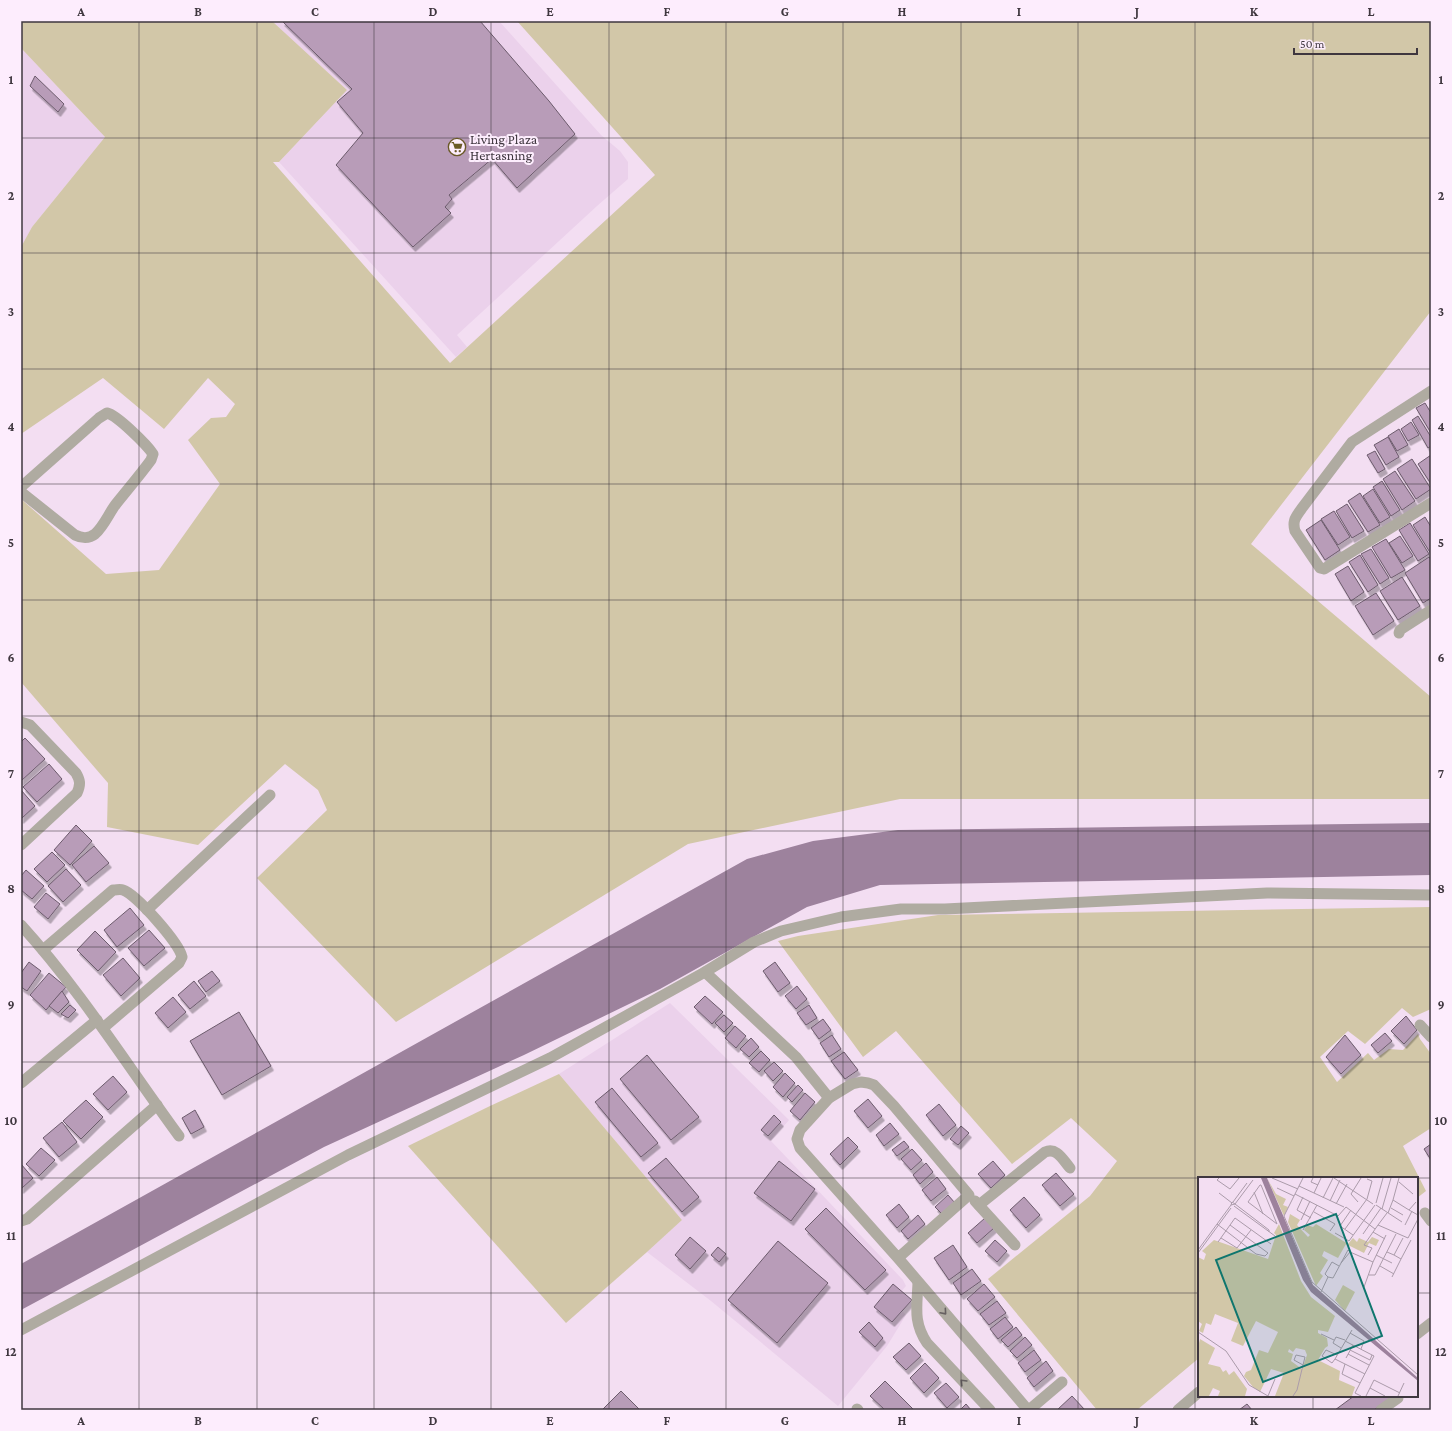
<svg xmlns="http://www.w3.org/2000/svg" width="1452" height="1431" viewBox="0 0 1452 1431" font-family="'Crimson Pro',serif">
<defs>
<filter id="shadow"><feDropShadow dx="2.5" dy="4.5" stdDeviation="0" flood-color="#0004"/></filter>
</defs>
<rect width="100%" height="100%" fill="#f3def2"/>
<!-- built -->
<g fill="#ebd1eb">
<polygon points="272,21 499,21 601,135 620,151 628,162 628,179 597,206 457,335 467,347 456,357 279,162 347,90"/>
<polygon points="21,48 105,137 32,227 21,247"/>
<polygon points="670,1003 789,1120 771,1141 903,1280 906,1286 893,1301 906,1315 887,1346 838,1406 711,1301 647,1252 682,1220 559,1074"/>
</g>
<!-- green -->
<g fill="#d2c7a8">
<polygon points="21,21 272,21 347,90 279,162 273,162 450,363 655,175 517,21 1431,21 1431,311 1251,544 1431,697 1431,799 900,799 688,844 396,1022 257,878 327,810 318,790 285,764 198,845 107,827 108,783 21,682 21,499 106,574 159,570 220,484 188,440 211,418 226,417 235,404 208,378 164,429 103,378 21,434 21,247 32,227 105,137 21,48"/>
<polygon points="1431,907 1431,1009 1413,1017 1402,1008 1365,1044 1348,1031 1320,1057 1337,1082 1368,1053 1374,1060 1389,1049 1403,1050 1418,1034 1420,1039 1431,1054 1431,1128 1403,1146 1426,1191 1417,1198 1417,1178 1199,1178 1199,1358 1137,1410 1097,1410 988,1279 1090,1196 1117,1161 1071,1118 1012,1164 896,1031 863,1057 778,941 798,936 938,915"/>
<polygon points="559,1074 682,1220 647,1252 566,1323 408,1146 490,1106"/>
</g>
<!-- water -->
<polygon fill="#9d829d" points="1431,823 1431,875 880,885 807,907 660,989 524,1055 324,1147 21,1310 21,1264 747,859 813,841 898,830"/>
<!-- building -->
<g fill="#b89cb8" stroke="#6c5b6c" filter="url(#shadow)">
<polygon points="282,21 480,21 549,101 575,134 517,188 492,159 449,195 452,199 445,207 451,213 413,247 336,165 363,133 337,102 352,89"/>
<polygon points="35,76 64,104 58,112 30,86"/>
<polygon points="1425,403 1431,413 1431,433 1416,408"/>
<polygon points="1418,416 1431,437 1431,446 1428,448 1412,420"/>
<polygon points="1411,422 1419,435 1408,441 1401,429"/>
<polygon points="1399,429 1408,445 1397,451 1388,436"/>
<polygon points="1388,437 1399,457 1386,465 1374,445"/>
<polygon points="1375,451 1385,469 1378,473 1367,455"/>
<polygon points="1431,455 1431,484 1418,464"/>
<polygon points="1412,459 1431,489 1416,499 1397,469"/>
<polygon points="1395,471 1415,501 1402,510 1383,479"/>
<polygon points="1382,481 1400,510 1391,516 1373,487"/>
<polygon points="1373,489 1390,517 1380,523 1363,496"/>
<polygon points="1360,493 1380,525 1368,532 1348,501"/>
<polygon points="1347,504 1364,531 1352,538 1336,511"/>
<polygon points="1334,511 1350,537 1338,545 1321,519"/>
<polygon points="1425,517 1431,527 1431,554 1413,525"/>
<polygon points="1321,520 1340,550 1325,560 1306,530"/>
<polygon points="1410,523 1429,554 1418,561 1399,530"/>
<polygon points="1400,536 1413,556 1402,563 1389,543"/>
<polygon points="1386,539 1405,570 1391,578 1372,547"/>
<polygon points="1371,549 1389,578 1380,584 1361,554"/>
<polygon points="1360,555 1378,585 1368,592 1349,562"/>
<polygon points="1429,557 1431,560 1431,598 1423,603 1405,573"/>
<polygon points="1348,566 1364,592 1351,601 1335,574"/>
<polygon points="1402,577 1420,606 1398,620 1380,591"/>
<polygon points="1376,593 1394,621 1373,635 1355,606"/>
<polygon points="25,738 45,759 21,781 21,742"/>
<polygon points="49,764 62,779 37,802 23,787"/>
<polygon points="21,790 35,806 21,819"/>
<polygon points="76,825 92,841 70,865 54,850"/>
<polygon points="94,846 109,863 86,882 72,865"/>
<polygon points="52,852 65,865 47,882 34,869"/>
<polygon points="66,869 81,885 63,902 48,886"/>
<polygon points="26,870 44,886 32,899 21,890 21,876"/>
<polygon points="46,893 60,904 48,919 34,907"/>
<polygon points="130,908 144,925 117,947 104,930"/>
<polygon points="149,930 165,948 144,966 128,948"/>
<polygon points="95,931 116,952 98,971 77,950"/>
<polygon points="123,958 140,978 121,996 103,975"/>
<polygon points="29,962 41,971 27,991 21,987 21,973"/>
<polygon points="775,962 790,983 778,992 763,971"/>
<polygon points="212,971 220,981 206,992 198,981"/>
<polygon points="49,973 66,987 46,1010 30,995"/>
<polygon points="194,981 206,996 190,1009 178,995"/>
<polygon points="797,986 807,999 796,1009 785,996"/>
<polygon points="62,991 69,1002 58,1013 49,1006"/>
<polygon points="705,996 723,1012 712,1024 694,1007"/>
<polygon points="173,997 186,1012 168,1028 155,1013"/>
<polygon points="70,1005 76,1010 68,1018 61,1014"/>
<polygon points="809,1005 817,1018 806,1025 797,1013"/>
<polygon points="239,1012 271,1066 222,1095 190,1041"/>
<polygon points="724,1015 733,1023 724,1032 715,1023"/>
<polygon points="1406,1016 1417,1030 1404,1044 1391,1031"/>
<polygon points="823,1019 831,1030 819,1039 811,1028"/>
<polygon points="735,1026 746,1036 736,1048 725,1038"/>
<polygon points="1385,1033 1392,1041 1378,1053 1371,1045"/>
<polygon points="832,1035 841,1049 829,1057 820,1043"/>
<polygon points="1345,1035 1361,1055 1341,1074 1326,1057"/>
<polygon points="751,1038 759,1047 749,1057 740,1049"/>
<polygon points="761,1051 770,1060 759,1072 749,1063"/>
<polygon points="844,1052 858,1070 845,1079 831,1061"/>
<polygon points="647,1055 699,1117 671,1140 620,1079"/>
<polygon points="774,1062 783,1071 773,1081 764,1071"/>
<polygon points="785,1073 795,1083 783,1097 773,1087"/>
<polygon points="113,1076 127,1092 108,1110 93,1094"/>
<polygon points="798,1085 803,1090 792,1102 787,1097"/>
<polygon points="612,1088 658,1143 641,1157 595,1102"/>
<polygon points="805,1093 815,1102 800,1120 790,1111"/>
<polygon points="868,1099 882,1116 868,1128 854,1111"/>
<polygon points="86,1100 103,1117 81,1139 63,1121"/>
<polygon points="939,1104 956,1125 943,1136 926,1115"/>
<polygon points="195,1110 204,1127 191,1134 182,1118"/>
<polygon points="774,1115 781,1122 768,1136 761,1130"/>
<polygon points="62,1122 77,1142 59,1157 43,1138"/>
<polygon points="890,1123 899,1134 884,1146 876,1135"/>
<polygon points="961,1126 969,1133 958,1145 950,1139"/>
<polygon points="848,1137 858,1147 840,1165 830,1154"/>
<polygon points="904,1141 909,1147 897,1156 892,1150"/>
<polygon points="1431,1144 1431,1160 1424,1149"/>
<polygon points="41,1148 55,1160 39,1176 26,1164"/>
<polygon points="912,1149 922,1160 911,1170 901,1159"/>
<polygon points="666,1158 699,1197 682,1212 648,1173"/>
<polygon points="779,1161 815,1189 791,1221 754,1193"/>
<polygon points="993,1161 1005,1175 991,1188 978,1174"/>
<polygon points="926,1163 933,1172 920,1184 913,1175"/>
<polygon points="21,1164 33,1178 21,1189"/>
<polygon points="1056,1173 1074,1194 1060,1206 1042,1185"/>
<polygon points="937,1177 946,1189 931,1201 922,1190"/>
<polygon points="948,1195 955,1203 942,1214 935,1207"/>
<polygon points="1024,1197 1040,1215 1026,1228 1010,1210"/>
<polygon points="899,1204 909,1217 897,1228 886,1215"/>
<polygon points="826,1208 886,1270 865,1290 805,1229"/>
<polygon points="918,1215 925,1224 908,1239 901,1231"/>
<polygon points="985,1218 994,1228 977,1243 968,1233"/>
<polygon points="690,1237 706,1251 690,1269 675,1255"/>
<polygon points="995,1240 1007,1251 997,1262 985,1251"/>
<polygon points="778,1241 828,1283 777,1343 728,1300"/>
<polygon points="953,1245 967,1267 949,1280 934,1258"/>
<polygon points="718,1247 726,1254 719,1262 711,1255"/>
<polygon points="972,1269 981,1281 961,1295 953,1283"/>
<polygon points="893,1284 912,1300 892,1322 874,1307"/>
<polygon points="984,1284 995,1297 978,1311 967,1299"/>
<polygon points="997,1301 1006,1313 989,1325 980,1314"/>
<polygon points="1005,1317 1013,1327 998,1339 990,1329"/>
<polygon points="869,1322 883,1338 875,1347 859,1332"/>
<polygon points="1016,1327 1022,1335 1008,1347 1001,1340"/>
<polygon points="1025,1337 1032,1345 1017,1358 1010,1351"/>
<polygon points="909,1343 921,1356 906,1370 893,1357"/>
<polygon points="1034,1350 1041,1360 1025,1372 1018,1363"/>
<polygon points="1046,1361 1053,1371 1034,1387 1027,1378"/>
<polygon points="925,1363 939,1378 924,1393 910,1378"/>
<polygon points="885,1381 914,1410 885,1410 870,1396"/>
<polygon points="946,1383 959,1397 947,1408 934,1393"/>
<polygon points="621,1391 640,1410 602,1410"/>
<polygon points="1072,1396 1085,1410 1057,1410"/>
<polygon points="1354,1396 1393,1396 1374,1410 1335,1410"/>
<polygon points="966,1404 971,1410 960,1410"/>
<polygon points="1247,1404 1252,1410 1239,1410"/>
</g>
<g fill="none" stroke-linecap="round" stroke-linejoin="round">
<!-- minor -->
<g stroke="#afaba1" stroke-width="11">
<path d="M1431,391L1352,442L1302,508C1296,517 1292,520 1295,531L1320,568L1324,569L1431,503"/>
<path d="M21,487L99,418L107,413C117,415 147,445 153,454L151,460C140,475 128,489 116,504C109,513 104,526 95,534C89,539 81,538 75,535L21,492"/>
<polyline points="1399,633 1400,630 1431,610"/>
<path d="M21,722L30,725L76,773C80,780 81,784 77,793L21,845"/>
<polyline points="147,910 270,795"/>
<path d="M21,925C80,990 127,1065 179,1136"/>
<path d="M43,950L113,890C117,890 120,889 123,890C136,894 179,943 182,957L179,963L103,1028"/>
<polyline points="705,972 796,1057 829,1098"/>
<polyline points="1420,1025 1431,1037"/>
<polyline points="21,1083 97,1020"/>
<polyline points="975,1201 1015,1245"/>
<path d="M979,1205L1045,1152C1057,1147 1063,1160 1070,1168"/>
<polyline points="1425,1213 1431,1221"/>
<polyline points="21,1221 27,1219 157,1105"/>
<polyline points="898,1258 969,1195 894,1106 874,1085 868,1083 861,1082 852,1084 829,1098 800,1130 797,1139 800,1148 898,1258 1028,1410"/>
<path d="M918,1283C917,1307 913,1322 927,1343L990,1410"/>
<polyline points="21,1330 348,1155 550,1058 705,972 754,942 781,931 841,917 901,909 945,909 1267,893 1431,895"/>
<polyline points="1417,1334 1431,1323"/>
<polyline points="857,1409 858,1410"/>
<polyline points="1029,1410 1062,1382"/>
<polyline points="1178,1410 1199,1392"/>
<polyline points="1381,1410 1398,1398"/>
</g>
</g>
<!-- one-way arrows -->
<defs><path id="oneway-chevron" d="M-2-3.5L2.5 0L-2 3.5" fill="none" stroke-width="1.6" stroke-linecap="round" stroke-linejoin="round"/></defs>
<g stroke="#666061">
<use href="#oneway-chevron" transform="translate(944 1312) rotate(49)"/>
<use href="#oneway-chevron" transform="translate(963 1382) rotate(-134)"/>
</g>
<!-- grid -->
<path fill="none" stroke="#3f373f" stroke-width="1" stroke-opacity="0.55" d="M139,21V1410M257,21V1410M374,21V1410M491,21V1410M609,21V1410M726,21V1410M843,21V1410M961,21V1410M1078,21V1410M1195,21V1410M1313,21V1178M21,138H1431M21,253H1431M21,369H1431M21,484H1431M21,600H1431M21,716H1431M21,831H1431M21,947H1431M21,1062H1431M21,1178H1431M21,1293H1199M1417,1293H1431M1313,1396V1410"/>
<!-- icons -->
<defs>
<symbol id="supermarket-ring" viewBox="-11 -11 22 22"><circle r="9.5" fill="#fdedfd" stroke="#6a5927" stroke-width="1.5"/><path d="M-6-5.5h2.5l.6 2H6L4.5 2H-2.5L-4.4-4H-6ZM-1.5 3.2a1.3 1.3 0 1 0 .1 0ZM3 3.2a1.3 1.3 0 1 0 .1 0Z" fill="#6a5927"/></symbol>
</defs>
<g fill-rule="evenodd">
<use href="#supermarket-ring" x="447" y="137" width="20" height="20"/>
</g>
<g text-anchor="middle" stroke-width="4" stroke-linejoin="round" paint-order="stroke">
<!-- poi labels -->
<g font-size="14" fill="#3f373f" stroke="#fdedfd" text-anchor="start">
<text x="470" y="144">Living Plaza<tspan x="470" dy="16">Hertasning</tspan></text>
</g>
</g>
<!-- overview -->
<g transform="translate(1198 1177)">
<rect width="220" height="220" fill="#f3def2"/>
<path d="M69,1L78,17L88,22L85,28L90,30L86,39ZM92,37L102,43L99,48L110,60L112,58L106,53L109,48L115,50L118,47L150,67L155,61L159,65L161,61L170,65L174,60L181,63L178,69L171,66L166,76L148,67L140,81L126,74L124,79L130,83L122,96L125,99L118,109L90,45ZM81,47L103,104L113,120L137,139L130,155L120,153V156L129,161L130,169L127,171L120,183L142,194L141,203L157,210L154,219H77L86,196L73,192L62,215L55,210L46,199L48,195L53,193L61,173L70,176L80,155L58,144L45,169L33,164L40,146L17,137L13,148L8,146L5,156L1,154L4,147L0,144V80L6,83L8,77L4,74L16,63L70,82L78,58L76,56ZM98,171L107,173L109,178L104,192L93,184L95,177L90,175L91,172L95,175ZM145,108L157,115L147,134L137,123ZM2,162L17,171L10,187L22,190L25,195L28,193L31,198L36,194L49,212L47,219H20L22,214L15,211L11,219H0V170Z" fill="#d2c7a8" fill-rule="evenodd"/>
<path d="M63,1H69L115,108L220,201V204L113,115L105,103Z" fill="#9d829d"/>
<path fill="none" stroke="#ab9baa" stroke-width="1" d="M21,1L19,3L32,12L41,1M74,1L100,12M105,1L86,39L114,105L220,198M115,1L113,5L120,8M136,1L175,27M55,3L37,27L71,53V55M201,5L215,17M62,8H63L79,47L50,25ZM101,9L146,30M79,11L96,19M56,15L65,37M21,16L34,26M116,16L123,1M97,17L140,39L148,30L177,52M105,20L99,33L113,41M125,21L135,1M195,23L201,1M132,24L142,3M35,25L49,6M160,25L153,17L163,1M218,25L211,33L220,38M178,26L185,1M138,27L149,7M178,28L204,45M36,29L77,59M193,31L205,38M184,32L193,1M153,33L142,49L155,58M116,35L137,47L132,54M190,36L195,23L211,33M103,43L112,24M19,47L58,77L67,79L70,76L32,48M180,48L189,36M207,48L214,34M147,52L169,22L174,4L169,2M105,53L119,28M175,55L187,62M137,56L151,64L177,28M165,57L183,31M23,61L39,71L53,53M20,65L37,41L73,67M0,73L33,28L37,27L34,25L33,28M152,75L175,85L188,58M189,75L196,78L205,61M0,76L33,31M170,78L174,71L166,68L180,48L210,61L220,42M178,78L194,86M196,78L203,82L213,63M143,86L152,75M182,89L196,97M171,98H177L198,57M130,100L135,101L150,73L152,75M194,100L203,82M166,110L175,85M123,115L130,100L127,97L134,85L141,89M154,153L137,182L167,197M0,155L28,174L51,208L70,219M152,156L166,164L163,172M123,157L136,163M147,164L176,179L157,216L163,219M143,171L135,166L138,160L147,163M152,173L172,183L174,178M150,177L171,188M148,181L155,168M137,182L134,186L124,179L128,173L139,178M147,187L144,197L162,206M172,211L187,219M70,219L77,202M95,219L99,213L105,188L96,183L98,178L107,180L105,188M168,219L176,203L202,216M200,219L206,206"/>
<path fill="#0f766e" fill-opacity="0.15" stroke="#0f766e" stroke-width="2" d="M138,37L184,159L65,205L18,83Z"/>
<rect width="220" height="220" fill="none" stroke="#3f373f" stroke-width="2"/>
</g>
<!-- border -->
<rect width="1452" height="1431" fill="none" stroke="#fdedfd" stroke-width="44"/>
<!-- scale -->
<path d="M1294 48v6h123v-6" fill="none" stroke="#3f373f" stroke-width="2"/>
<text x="1300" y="48" font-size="12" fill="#3f373f" stroke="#fdedfd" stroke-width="3" paint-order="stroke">50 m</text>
<rect x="22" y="22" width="1408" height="1387" fill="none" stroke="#3f373f" stroke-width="1.5"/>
<g font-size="13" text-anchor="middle" font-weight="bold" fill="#3f373f">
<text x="81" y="16">A</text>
<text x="198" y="16">B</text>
<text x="315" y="16">C</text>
<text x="433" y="16">D</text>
<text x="550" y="16">E</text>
<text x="667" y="16">F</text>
<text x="785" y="16">G</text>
<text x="902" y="16">H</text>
<text x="1019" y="16">I</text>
<text x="1137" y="16">J</text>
<text x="1254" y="16">K</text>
<text x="1371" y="16">L</text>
<text x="11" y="84">1</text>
<text x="1441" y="84">1</text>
<text x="11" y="200">2</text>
<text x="1441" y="200">2</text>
<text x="11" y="316">3</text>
<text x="1441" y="316">3</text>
<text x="11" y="431">4</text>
<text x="1441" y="431">4</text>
<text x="11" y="547">5</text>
<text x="1441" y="547">5</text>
<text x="11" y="662">6</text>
<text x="1441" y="662">6</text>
<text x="11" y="778">7</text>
<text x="1441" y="778">7</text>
<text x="11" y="893">8</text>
<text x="1441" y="893">8</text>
<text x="11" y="1009">9</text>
<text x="1441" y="1009">9</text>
<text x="11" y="1125">10</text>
<text x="1441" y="1125">10</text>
<text x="11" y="1240">11</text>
<text x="1441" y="1240">11</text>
<text x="11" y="1356">12</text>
<text x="1441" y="1356">12</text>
<text x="81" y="1425">A</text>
<text x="198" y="1425">B</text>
<text x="315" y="1425">C</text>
<text x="433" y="1425">D</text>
<text x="550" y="1425">E</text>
<text x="667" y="1425">F</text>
<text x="785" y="1425">G</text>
<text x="902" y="1425">H</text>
<text x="1019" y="1425">I</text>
<text x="1137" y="1425">J</text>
<text x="1254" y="1425">K</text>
<text x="1371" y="1425">L</text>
</g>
</svg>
